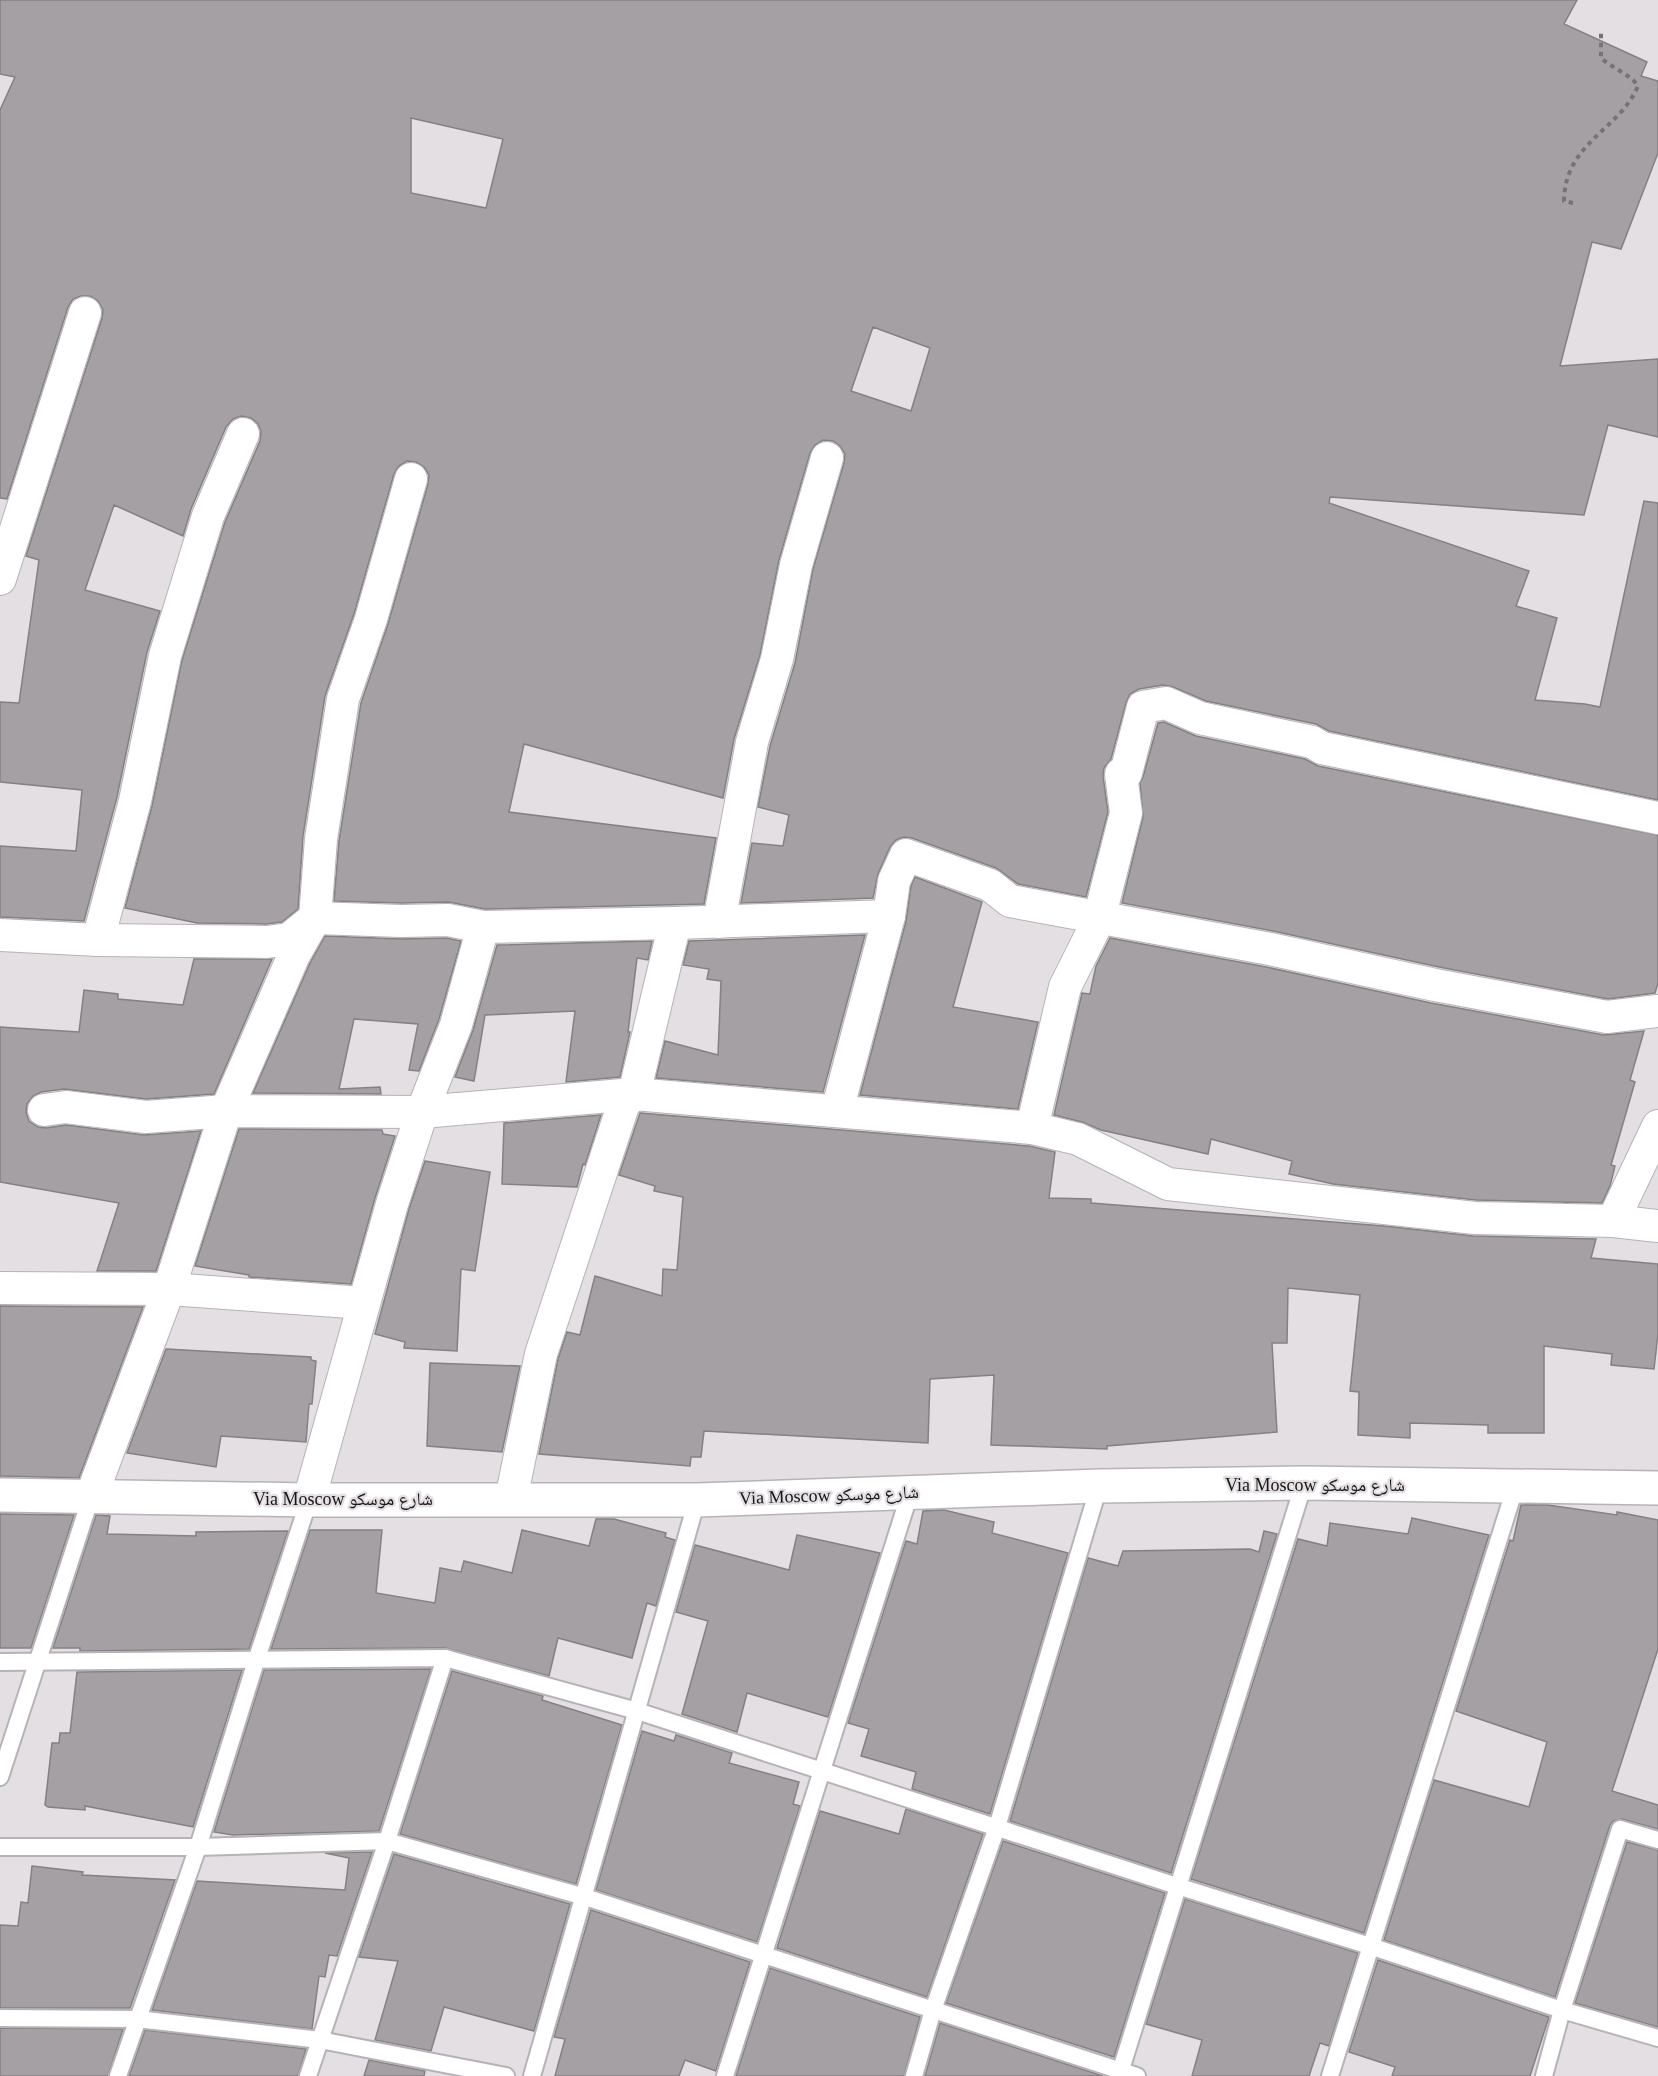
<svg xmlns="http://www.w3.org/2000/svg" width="1658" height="2076" viewBox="0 0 1658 2076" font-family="'Times New Roman','Noto Naskh Arabic',serif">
<rect width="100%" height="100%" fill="#e3dfe3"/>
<!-- building -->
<g fill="#a4a0a4" stroke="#848084" stroke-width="1.5" fill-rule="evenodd">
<path d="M0,0H1577L1564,24L1647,62L1641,76L1658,81V153L1621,249L1592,242L1560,366L1658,359V437L1608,425L1584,515L1330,497L1329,503L1529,571L1516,606L1557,618L1535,700L1585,704L1600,707L1644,501L1658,503V800L1329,731L1316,724L1206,701L1173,687L1163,685L1139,689L1130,694L1126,703L1111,759L1104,768L1103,776L1108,812L1086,897L1018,884L996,868L912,838L904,837L896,840L890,847L878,874L873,898L741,903L752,843L783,846L789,815L758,807L770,746L795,663L813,569L844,463L845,454L840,446L833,441L823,440L815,445L810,453L779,560L760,655L734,739L723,798L524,744L509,812L716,838L704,904L485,909L448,902L401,903L334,901L339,841L361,703L388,624L428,484L429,475L424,467L416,462L407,461L399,466L394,474L354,614L325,696L303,836L298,909L282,922L266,924L197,923L125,908L152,806L182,660L225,522L260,441L261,431L258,424L251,418L241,416L233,419L226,427L191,509L183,536L114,505L85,590L160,611L147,652L117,797L84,921L0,917V846L76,851L82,790L0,782V702L19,703L39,560L26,556L102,318L103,310L98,301L90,296H81L73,299L68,307L7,499L0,498V110L15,77L0,74ZM411,118L503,139L486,208L411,193ZM873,327L930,348L911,411L851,391Z"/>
<polygon points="1164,722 1196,736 1305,759 1318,766 1658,835 1658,983 1655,993 1608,999 1439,967 1273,931 1122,903 1143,817 1140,783 1143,777 1158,723"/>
<polygon points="915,877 982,902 953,1007 1038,1022 1018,1109 860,1095 906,921 911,886"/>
<polygon points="865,935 823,1092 656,1078 665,1041 718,1055 721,981 707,979 709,969 683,965 689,941"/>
<polygon points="325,936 401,939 446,938 461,941 439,1019 419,1071 409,1070 418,1024 354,1019 339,1089 380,1087 381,1094 253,1093 310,963"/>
<polygon points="1110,938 1266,967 1431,1003 1604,1035 1644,1031 1630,1080 1635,1082 1611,1165 1615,1166 1610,1186 1602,1203 1476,1200 1333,1184 1289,1174 1292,1161 1211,1139 1208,1154 1101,1130 1082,1122 1054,1115 1082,993 1090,994 1096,966"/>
<polygon points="652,941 648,960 637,958 628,1032 630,1032 620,1077 566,1082 575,1011 485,1015 474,1081 455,1077 473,1030 497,945"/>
<polygon points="194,959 272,959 214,1094 146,1099 64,1089 41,1092 33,1096 27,1104 26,1112 29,1121 38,1127 46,1128 66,1125 144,1135 201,1131 156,1271 97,1271 119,1203 0,1182 0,1027 79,1032 84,990 118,994 118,999 183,1005"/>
<polygon points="640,1113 1029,1146 1055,1152 1049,1198 1091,1199 1091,1203 1384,1226 1473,1236 1596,1239 1591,1258 1658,1264 1658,1334 1654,1369 1611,1365 1612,1354 1544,1346 1544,1433 1488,1433 1488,1425 1410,1423 1410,1438 1358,1435 1359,1392 1350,1391 1360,1295 1288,1288 1287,1343 1272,1343 1277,1432 1107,1446 1107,1449 991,1445 994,1375 930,1379 928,1443 704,1431 701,1457 691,1457 690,1466 539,1454 558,1359 567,1332 580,1335 595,1276 662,1296 663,1269 677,1270 683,1197 654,1191 655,1186 619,1175"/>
<polygon points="601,1115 585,1165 583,1164 577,1187 502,1184 504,1123"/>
<polygon points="239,1129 382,1130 383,1134 395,1136 375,1198 351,1284 249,1277 249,1275 195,1266"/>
<polygon points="425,1161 490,1172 475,1271 461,1269 457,1351 404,1348 405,1342 375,1334 409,1209"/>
<polygon points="0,1306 143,1307 79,1478 0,1476"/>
<polygon points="166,1349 311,1357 311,1360 316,1361 312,1404 309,1404 306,1442 221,1436 216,1467 127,1453"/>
<polygon points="430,1363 520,1366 502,1452 427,1446"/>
<polygon points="1521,1505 1548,1505 1617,1515 1617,1512 1658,1520 1658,1649 1612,1791 1658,1805 1658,1829 1622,1819 1613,1821 1610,1825 1555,1997 1384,1940 1434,1780 1529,1807 1547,1742 1456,1711 1510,1540 1513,1541"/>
<polygon points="944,1510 994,1522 992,1533 1068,1553 990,1814 912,1789 916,1772 861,1756 869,1729 848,1723 906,1541 917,1544 923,1511"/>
<polygon points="0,1514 74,1515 31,1648 0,1648"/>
<polygon points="96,1515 110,1516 107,1534 196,1536 196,1532 288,1531 249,1649 80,1651 80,1648 53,1648"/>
<polygon points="1412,1518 1489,1535 1364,1933 1191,1879 1298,1539 1327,1546 1330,1523 1408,1534"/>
<polygon points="596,1519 614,1519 666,1533 665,1537 675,1540 656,1606 647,1603 632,1658 558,1638 549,1676 445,1648 271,1649 310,1530 382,1530 376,1593 435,1603 440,1568 461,1572 464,1561 512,1573 522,1530 589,1546"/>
<polygon points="1264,1531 1277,1534 1171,1873 1010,1821 1088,1558 1118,1566 1123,1551 1250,1549 1259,1552"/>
<polygon points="797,1535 880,1553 828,1717 747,1693 737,1732 682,1714 708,1621 676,1612 695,1545 789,1570"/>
<polygon points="431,1669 379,1831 233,1835 214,1832 264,1670"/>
<polygon points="242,1670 193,1827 85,1806 85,1810 48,1807 45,1805 52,1743 59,1743 60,1733 70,1733 77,1672"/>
<polygon points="452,1671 543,1696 542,1700 622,1725 576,1884 400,1834"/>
<polygon points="642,1731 674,1741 676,1735 732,1753 729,1763 799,1782 793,1804 800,1806 757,1942 596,1890"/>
<polygon points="906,1809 983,1834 927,1997 777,1948 820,1811 899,1834"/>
<polygon points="1003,1841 1165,1893 1114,2057 946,2003"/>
<polygon points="1627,1842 1658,1850 1658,2027 1575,2003"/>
<polygon points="372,1852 337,1956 329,1955 325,1977 319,1976 312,2029 152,2010 197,1881 345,1890 349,1858 325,1853"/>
<polygon points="394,1854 570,1904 534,2031 444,2007 431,2051 375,2040 398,1961 359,1957"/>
<polygon points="32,1866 83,1872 82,1875 175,1880 130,2008 0,2008 0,1925 18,1926 21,1902 28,1903"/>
<polygon points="1185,1899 1358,1953 1329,2046 1320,2043 1309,2076 1192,2076 1202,2040 1146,2024"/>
<polygon points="591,1910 750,1962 716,2071 685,2060 679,2076 555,2076 565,2039 554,2037"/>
<polygon points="1378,1960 1549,2017 1530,2076 1392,2076 1395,2067 1349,2052"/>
<polygon points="770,1968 920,2017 904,2076 736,2076"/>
<polygon points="940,2023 1103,2076 925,2076"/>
<polygon points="0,2028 123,2029 108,2076 0,2076"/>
<polygon points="145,2030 306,2049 298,2076 129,2076"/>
<polygon points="369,2060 425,2071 424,2076 364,2076"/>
</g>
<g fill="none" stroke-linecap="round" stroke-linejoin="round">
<defs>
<g id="lane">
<polyline points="0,1662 445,1658 637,1711 1177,1886 1370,1946 1562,2010 1658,2038"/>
<polyline points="0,1777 91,1497"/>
<polyline points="0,1847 198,1847 387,1841 585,1897 1137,2076"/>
<polyline points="0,2018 137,2019 320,2040 506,2076"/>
<polyline points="118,2076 198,1847 257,1658 309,1500"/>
<polyline points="308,2076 387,1841 445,1658"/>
<polyline points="532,2076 697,1500"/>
<polyline points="725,2076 910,1493"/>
<polyline points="914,2076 933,2010 997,1827 1099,1486"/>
<polyline points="1119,2076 1304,1483"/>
<polyline points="1330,2076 1516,1485"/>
<polyline points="1544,2076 1562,2010 1620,1829 1658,1840"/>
</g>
<g id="street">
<polyline points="0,579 85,313"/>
<polyline points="719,922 752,742 777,659 796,565 827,458"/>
<polyline points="0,935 98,940 267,942 289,939 315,918 401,921 448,920 483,927 675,923 889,916 894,881 906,855 990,885 1010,901 1270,949 1435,985 1607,1017 1658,1011"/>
<polyline points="98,940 135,801 165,656 208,516 243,434"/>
<polyline points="44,1110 66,1107 146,1117 226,1111 422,1112 634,1094 1032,1128 1078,1139 1168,1184 1475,1218 1613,1221 1658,1226"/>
<polyline points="837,1111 889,916"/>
<polyline points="1032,1128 1065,987 1099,919 1126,813 1121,774 1126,773 1143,707 1166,703 1200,718 1312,742 1322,748 1658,818"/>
<polyline points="1613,1221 1658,1126"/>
<polyline points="0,1288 169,1289 364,1303"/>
<polyline points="91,1497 169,1289 226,1111 294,955 315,918 321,839 343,699 371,619 411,479"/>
<polyline points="511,1499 541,1354 624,1103 634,1094 675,923"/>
<polyline points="309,1500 392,1204 422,1112 456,1025 483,927"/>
</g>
<polyline id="secondary" points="0,1495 309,1500 697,1500 1099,1486 1304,1483 1658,1488"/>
</defs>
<!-- lane casing -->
<use href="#lane" stroke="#b7b2b7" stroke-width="20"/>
<!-- street casing -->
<use href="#street" stroke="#b7b2b7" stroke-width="34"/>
<!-- secondary casing -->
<use href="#secondary" stroke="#b7b2b7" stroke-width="36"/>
<!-- path -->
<path stroke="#757375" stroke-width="4" stroke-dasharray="4.5 4.5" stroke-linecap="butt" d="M1573,203L1564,201C1565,142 1619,131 1638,86C1630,74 1612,68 1601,58V31"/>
<!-- lane -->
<use href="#lane" stroke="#fff" stroke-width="16"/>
<!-- street -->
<use href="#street" stroke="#fff" stroke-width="32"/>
<!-- secondary -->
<use href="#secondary" stroke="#fff" stroke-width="33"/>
</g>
<g text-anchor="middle" stroke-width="4.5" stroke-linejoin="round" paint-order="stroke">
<!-- street labels -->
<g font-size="18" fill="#171617" stroke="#e3dfe3">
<text x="1315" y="1491">Via Moscow شارع موسكو</text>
<text transform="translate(829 1495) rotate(-2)" y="6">Via Moscow شارع موسكو</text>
<text x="343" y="1505">Via Moscow شارع موسكو</text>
</g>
</g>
</svg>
